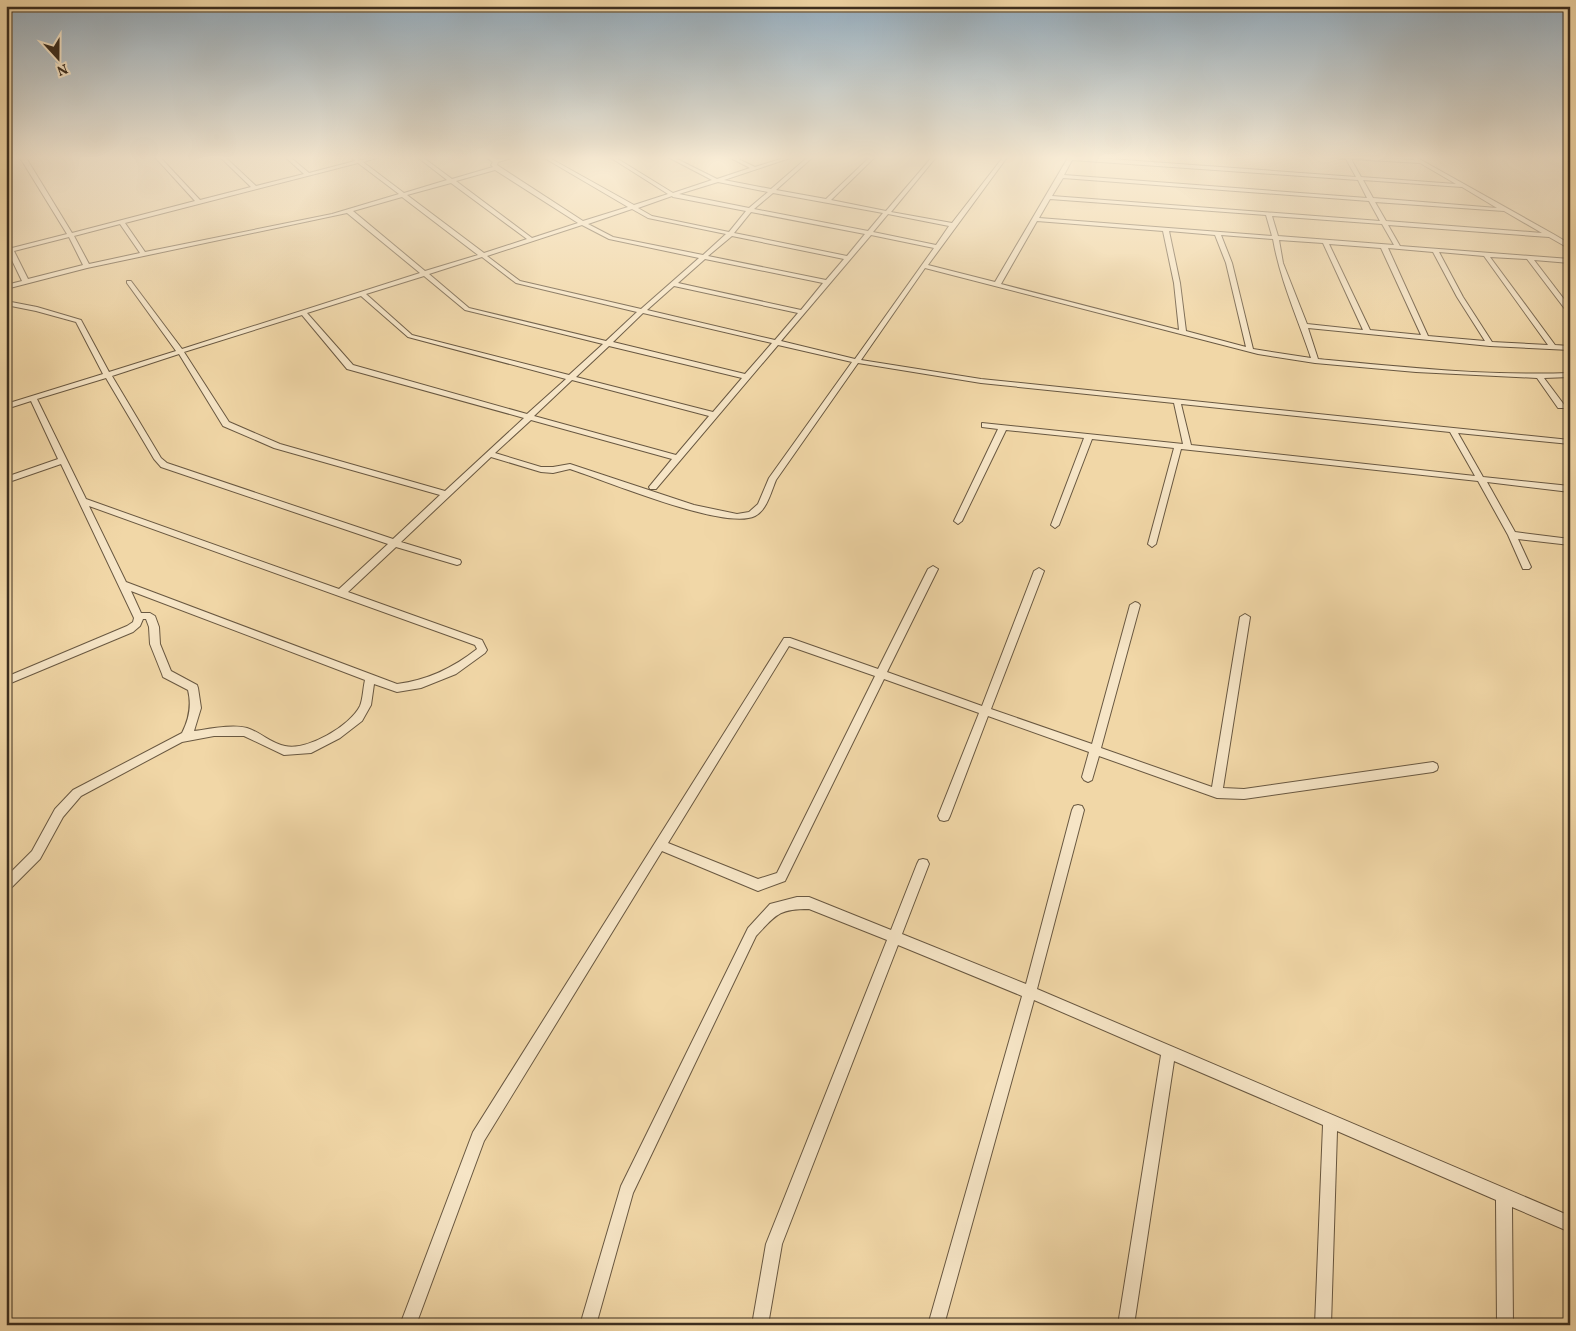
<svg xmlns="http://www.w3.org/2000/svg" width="1576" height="1331" viewBox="0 0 1576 1331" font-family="Vollkorn,serif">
<rect width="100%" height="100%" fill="#f1d7a7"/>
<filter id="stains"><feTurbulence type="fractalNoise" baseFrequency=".004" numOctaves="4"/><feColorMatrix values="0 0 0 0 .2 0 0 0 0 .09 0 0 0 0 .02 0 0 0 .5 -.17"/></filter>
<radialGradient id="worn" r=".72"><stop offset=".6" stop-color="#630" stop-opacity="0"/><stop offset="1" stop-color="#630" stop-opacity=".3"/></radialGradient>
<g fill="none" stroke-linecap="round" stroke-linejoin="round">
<defs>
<g id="street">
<path d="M19,156H25L72,233L195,201L154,156H159L200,200L251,187L219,156H224L256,186L304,174L284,156H289L309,173L355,161L350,156H355L360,160L383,156L363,162L404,193L447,180L416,156H421L452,179L493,167L491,165L493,162L484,156H489L497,159L519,156L498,162L497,165L583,221L628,207L541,156H546L634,205L668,194L608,156H613L673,193L712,180L666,156H671L717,179L750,168L727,156H732L755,167L790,156H796L724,180L771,189L809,156H814L776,190L826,199L871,156H876L831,200L886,211L933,156H937L891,212L952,223L1004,156H1008L928,265L995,282L1069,156L1356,177L1346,159L1317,156H1349L1415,160L1408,156H1414L1555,235L1570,244V249L1549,237L1388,225L1400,246L1570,259V263L1534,260L1570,307V314L1568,313L1527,259L1490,257L1555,345L1570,346V350L1490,346L1308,328L1318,359C1401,367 1486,376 1570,373V377L1544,378L1565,406L1564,408H1558L1537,378L1416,372L1315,363L1258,354L925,268L861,360L981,379L1570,440V444L1458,433L1483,477L1570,486V492L1487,482L1515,532L1570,539V545L1518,539L1531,567L1529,569H1523L1508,535L1478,481L1181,449L1156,544L1152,547L1148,544L1174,448L1092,439L1059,525L1055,528L1051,525L1084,438L1006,430L962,521L958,524L954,521L998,429L982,427V423L1183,444L1174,403L981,383L858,363L776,480C771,492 767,510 755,516C725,531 604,480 570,469L553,473L541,472L491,457L401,542L460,560L461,562L460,564L457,565L396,547L348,592L482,640L487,650L485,653L456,674L421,688L397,692L374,684L371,705L362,721L340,738L311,753L284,755L244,736H214L182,742L81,796L63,817L40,859L10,889L6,891V877L32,851L55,809L73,790L182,733C189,719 192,706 188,690L163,677L162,674L150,644L149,627L146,619H143L140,626L133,632L6,685V677L127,626L133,622L134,618L61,464L6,483V477L58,459L31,401L6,409V404L103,374L76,322L36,311L6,305V301L37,307L81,320L109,372L176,351L127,283V281H131L182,349L420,273L347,213L87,268L6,289V285L22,281L8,252L6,253V239L12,248L67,234ZM1351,159L1420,163L1456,184L1361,177ZM1072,160L1358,180L1367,198L1064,175ZM358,163L399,194L332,214L145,252L125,223ZM495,170L578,223L532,238L456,181ZM1063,178L1369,201L1380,221L1052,196ZM1363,180L1462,187L1497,208L1373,198ZM718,182L768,192L749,208L679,194ZM451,183L527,239L484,253L407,195ZM773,193L883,213L868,231L754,209ZM672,196L673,197L746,211L729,232L652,216L638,208ZM402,197L478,255L425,271L353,211ZM1050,199L1266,215L1272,236L1039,218ZM1375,202L1504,211L1542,233L1386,221ZM632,209L648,218L726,234L703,255L613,237L588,224ZM751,212L865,234L847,256L734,233ZM888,214L949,226L936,245L873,232ZM1272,216L1382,224L1394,245L1278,236ZM1037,221L1163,231L1174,283L1179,330L1001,284ZM120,224L140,253L89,264L74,236ZM582,225L609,239L699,258L641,309L520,281L487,256ZM1169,231L1215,235L1226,263L1246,347L1186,331L1180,283ZM871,235L934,248L855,359L781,341ZM1221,235L1273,239C1280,280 1298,319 1311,358L1253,349L1232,263ZM732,236L844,259L826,280L708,256ZM69,237L83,265L28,279L14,251ZM1279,240L1323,243L1363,330L1307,324L1283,263ZM1329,244L1381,248L1421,335L1370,330ZM1388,248L1433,252L1457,297L1485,341L1428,336ZM1439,252L1484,256L1548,345L1492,342L1463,297ZM482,257L516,283L637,312L606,341L469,308L429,274ZM705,259L823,283L801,310L678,283ZM424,276L465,310L603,344L569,375L412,335L366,294ZM674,286L798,313L775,340L647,310ZM361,296L408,337L566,379L527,414L353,365L307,313ZM643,313L772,343L745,374L613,342ZM302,315L347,369L524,418L445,491L280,444L229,422L184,352ZM778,345L852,362L769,478L758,504L749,512L737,514L694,505L570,464L553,467H541L495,453L531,420L672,459L649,487L650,489H656ZM609,346L742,378L713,412L576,377ZM179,354L223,426L274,448L440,495L393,539L167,463L161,458L112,376ZM106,378L154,459L161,467L388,544L339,589L86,499L37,399ZM572,380L709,416L676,455L534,416ZM1181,404L1450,432L1475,476L1191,445ZM89,506L475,645L477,649C453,668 428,680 397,684L126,582ZM131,591L365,680C363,688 363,699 360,706C350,726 307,751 285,746C272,744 260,732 247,728C232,724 209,729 194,731L201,708L198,688L197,685L171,671L160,644L159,627L155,616L150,613H141Z"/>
<path d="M933,566L938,569L887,672L982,706L1034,571L1039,568L1044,571L991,709L1092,744L1130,605L1135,602L1138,603L1140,605L1101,748L1212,787L1240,617L1245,614L1250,617L1223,788L1244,789L1433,762L1437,764L1438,767L1437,770L1433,772L1244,799L1217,798L1099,756L1092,780L1088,782L1084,780L1082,777L1089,752L988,716L950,816L948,820L944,821L940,820L938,816L979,713L884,679L785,881L758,891L662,851L484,1141L416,1325H400L473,1132L784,638H790L878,669L928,569ZM789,646L875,676L777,873L758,879L668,843Z"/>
<path d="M1078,805L1082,806L1084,810L1037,989L1570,1216V1232L1512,1207L1513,1325H1497L1496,1200L1337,1131L1331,1325H1315L1323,1125L1174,1061L1134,1325H1118L1161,1055L1034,1000L944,1325H928L1022,996L898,945L782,1244L768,1325H752L766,1244L887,940L809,909C778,909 776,915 756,936L633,1193L596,1325H580L621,1186L748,928L770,904L797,897H809L891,930L917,864L919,860L923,859L927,860L929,864L902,934L1026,984L1072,810L1074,806Z"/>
</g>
</defs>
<!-- street casing -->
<use href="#street" stroke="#695841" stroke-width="2"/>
<!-- street -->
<use href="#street" fill="#f6e5c6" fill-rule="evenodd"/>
</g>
<!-- sky -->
<linearGradient id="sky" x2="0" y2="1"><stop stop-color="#93abbc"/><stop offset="0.46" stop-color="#f9edd7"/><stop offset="1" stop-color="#f9edd7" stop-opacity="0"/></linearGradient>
<rect width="1576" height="342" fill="url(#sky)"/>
<!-- margin -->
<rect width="1576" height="1331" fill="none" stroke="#f1d7a7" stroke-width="25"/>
<rect x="8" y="8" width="1561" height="1316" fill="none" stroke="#3c2e1f" stroke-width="2.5"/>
<rect x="12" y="12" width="1551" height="1306" fill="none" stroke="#3c2e1f"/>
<!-- north arrow -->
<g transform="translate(58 58) rotate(159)" stroke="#f6e5c6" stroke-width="4" paint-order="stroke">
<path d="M0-4L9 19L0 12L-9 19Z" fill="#3c2e1f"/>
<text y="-8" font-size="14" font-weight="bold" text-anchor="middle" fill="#3c2e1f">N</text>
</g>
<rect width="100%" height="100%" filter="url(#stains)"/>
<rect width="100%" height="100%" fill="url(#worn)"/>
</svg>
